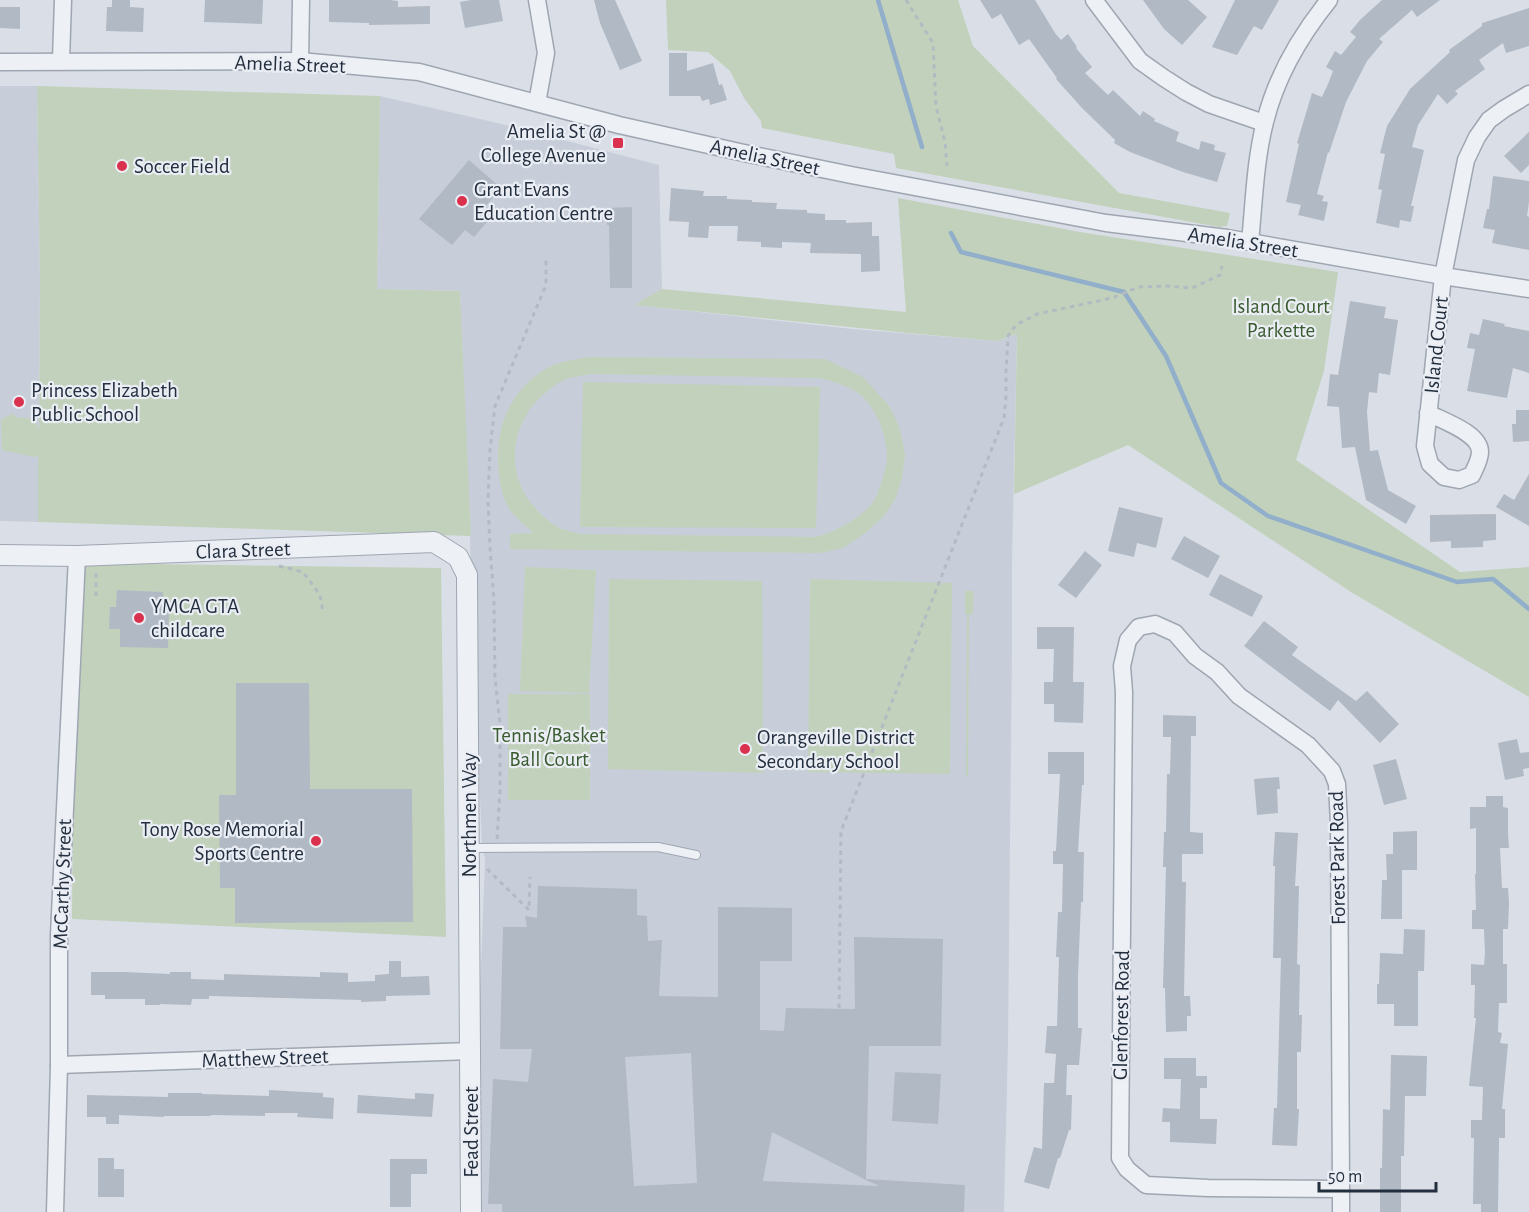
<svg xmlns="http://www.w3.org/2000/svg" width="1529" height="1212" viewBox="0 0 1529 1212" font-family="'Alegreya Sans',sans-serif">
<rect width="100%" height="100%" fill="#dadfe7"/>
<!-- built -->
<g fill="#c8ced9">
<polygon points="0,86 37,86 40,283 38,522 0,521"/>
<polygon points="380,96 502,124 659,165 662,289 636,305 853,329 997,341 1017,334 1012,564 1012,650 1008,1044 1004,1212 472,1212 485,859 482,847 460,291 377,289"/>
</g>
<!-- green -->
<g fill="#c1d1bb" fill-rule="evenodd">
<polygon points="666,0 958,0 973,46 1119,193 1230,213 1227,226 1219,227 896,168 894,154 762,128 761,121 744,98 730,71 708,52 668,50"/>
<polygon points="37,86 380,96 377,289 460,291 471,536 38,522 38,455 34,457 2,450 1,420 13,413 15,417 34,419 39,430 40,283"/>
<polygon points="898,198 1080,232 1338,272 1324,371 1296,460 1460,572 1529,567 1529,697 1351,592 1128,445 1014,494 1017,334 997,341 908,333 634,305 662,289 906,312"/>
<path d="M589,357L825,359L863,377L890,407L900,429L905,454L902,479L895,499L884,516L864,534L843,548L820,553L510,549V534L533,533C526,526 516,518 510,510C503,499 501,488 499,475C494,431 507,394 544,370C557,361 575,360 589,357ZM592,374L820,378C834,382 850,386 862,396C877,410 888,438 887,459C887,464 885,471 883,477C880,488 876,501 867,509C852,523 834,532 815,537L580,534C574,532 568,531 562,529C554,526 546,519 540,513C510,485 507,442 530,409C540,396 553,384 569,378C576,376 585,375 592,374Z"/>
<polygon points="583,382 820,387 816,528 580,527"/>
<polygon points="75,563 441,568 446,937 72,919"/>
<polygon points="525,567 596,570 589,693 520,691"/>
<polygon points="609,579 762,581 763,773 608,769"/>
<polygon points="810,579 952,583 950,774 808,772"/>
<polygon points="965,591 974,591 973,614 969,614 968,776 966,776 967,614 965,613"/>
<rect x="508" y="694" width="82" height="106"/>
</g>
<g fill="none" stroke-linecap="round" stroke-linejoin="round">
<!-- stream -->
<g stroke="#91aecb" stroke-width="4.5">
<polyline points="878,0 922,147"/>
<polyline points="951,233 961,252 1124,292 1166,356 1221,483 1268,516 1457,582 1493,579 1529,609"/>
</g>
</g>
<!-- building -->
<g fill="#b1b9c4" fill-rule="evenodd">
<polygon points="112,0 130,0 130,7 144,8 143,32 106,31 107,7 112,7"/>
<polygon points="205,0 263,0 262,24 204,22"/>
<polygon points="329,0 390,0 398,1 398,7 430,6 430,24 369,25 369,23 329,22"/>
<polygon points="471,0 499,0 503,21 465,28 460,2"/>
<polygon points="594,0 615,0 642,61 620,70 600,23"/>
<polygon points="980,0 1035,0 1055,33 1061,40 1068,34 1077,47 1076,48 1092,67 1085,73 1108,95 1113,90 1140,116 1143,111 1155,119 1154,121 1179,132 1176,141 1199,150 1201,141 1215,145 1214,150 1226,153 1217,182 1183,172 1130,152 1114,143 1115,140 1082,108 1056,79 1057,78 1029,39 1019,45 1001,14 992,19"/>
<polygon points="1143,0 1188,0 1207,17 1182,45 1164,29"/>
<polygon points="1235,0 1279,0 1262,30 1254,26 1237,55 1212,47"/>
<polygon points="1382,0 1440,0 1417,17 1412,10 1379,39 1383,42 1367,61 1346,102 1329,153 1328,152 1317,194 1324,196 1322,201 1328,202 1324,221 1298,215 1301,205 1286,202 1299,144 1297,143 1312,93 1322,97 1328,84 1333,71 1326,67 1335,51 1341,55 1356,37 1350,32 1360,20"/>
<polygon points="0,7 20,7 20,29 0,28"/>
<polygon points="1529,8 1529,46 1506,53 1503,43 1479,60 1485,69 1455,91 1458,94 1447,104 1438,94 1418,125 1412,147 1424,150 1411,206 1414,206 1411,222 1400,220 1399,228 1376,223 1382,190 1378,189 1385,154 1380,153 1387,126 1410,89 1450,52 1449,50 1482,26 1482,23"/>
<polygon points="669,53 687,53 687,71 713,63 719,85 722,84 727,100 710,105 709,99 702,101 700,96 669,96"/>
<polygon points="1529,132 1529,165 1521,173 1504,156"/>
<polygon points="469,160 501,188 479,214 487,222 474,237 465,230 452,245 419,219"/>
<polygon points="1493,176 1529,181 1529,202 1527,216 1529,217 1529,250 1492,243 1495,230 1483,228 1487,209 1489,209"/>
<polygon points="671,188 704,191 703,196 727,196 727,199 752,200 752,202 777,203 776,209 807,210 807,213 825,214 825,220 846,220 846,223 872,222 872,236 879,236 880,271 861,272 861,254 810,253 811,243 782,242 782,248 761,247 761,242 737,241 738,226 709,226 708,238 688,237 689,222 669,221"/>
<polygon points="632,207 632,288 610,288 609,225 607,225 607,208"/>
<polygon points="1350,301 1386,307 1384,318 1398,320 1390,375 1379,373 1377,393 1369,392 1367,412 1370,451 1378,450 1388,490 1416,506 1406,524 1366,500 1355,447 1342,448 1339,407 1327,406 1330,374 1338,375"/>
<polygon points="1483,319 1505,324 1504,326 1529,331 1529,373 1513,368 1507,398 1467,391 1475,349 1467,348 1470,333 1479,335"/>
<polygon points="1516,410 1529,410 1529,441 1513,442 1512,424 1516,424"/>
<polygon points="1529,474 1529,526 1496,507 1504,494 1514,500"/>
<polygon points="1119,507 1163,518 1156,548 1137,543 1134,557 1108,551"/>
<polygon points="1496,514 1496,540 1483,541 1483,547 1451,548 1451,541 1430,542 1430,515"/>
<polygon points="1184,536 1220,556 1208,578 1171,559"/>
<polygon points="1085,551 1102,565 1076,598 1058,585"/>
<polygon points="1220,574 1263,596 1252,617 1209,595"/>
<polygon points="117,590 163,592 163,608 169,608 168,648 120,647 120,629 109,629 110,607 116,607"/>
<polygon points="1264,621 1298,647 1292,655 1356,701 1367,691 1399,724 1380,743 1338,700 1330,711 1244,646"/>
<polygon points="1037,627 1074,627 1073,682 1084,682 1083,723 1054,722 1054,704 1044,704 1044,682 1053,682 1054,649 1037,649"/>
<polygon points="236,683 309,683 310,789 412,789 413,922 235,923 235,888 220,888 219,795 236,795"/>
<polygon points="1163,715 1196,716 1196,736 1191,736 1190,832 1203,833 1203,854 1182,854 1182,882 1186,882 1184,996 1190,996 1191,1016 1187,1016 1187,1031 1166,1032 1165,988 1163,988 1166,867 1163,867 1164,832 1166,832 1167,774 1170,774 1171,737 1163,737"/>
<polygon points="1517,739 1520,753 1529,752 1529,768 1523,769 1524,776 1505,780 1498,743"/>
<polygon points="1048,752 1084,752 1084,785 1082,785 1078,852 1084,852 1083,902 1081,902 1078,976 1078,1028 1082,1028 1079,1065 1067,1065 1066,1095 1072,1095 1071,1130 1069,1130 1060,1158 1058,1158 1049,1189 1024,1182 1034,1147 1042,1149 1044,1083 1054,1083 1056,1054 1045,1053 1047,1026 1057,1026 1059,957 1056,957 1058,912 1062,912 1063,864 1053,864 1053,851 1056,851 1060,774 1048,774"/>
<polygon points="1396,759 1407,799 1384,805 1373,765"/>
<polygon points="1279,777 1280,789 1277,789 1278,813 1257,815 1254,779"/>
<polygon points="1486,796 1503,796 1503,807 1508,808 1508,833 1509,848 1500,848 1502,888 1508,888 1509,903 1508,929 1503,929 1503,964 1507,964 1507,1003 1499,1003 1498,1032 1502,1033 1500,1043 1508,1044 1502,1109 1505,1109 1505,1138 1499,1138 1498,1212 1481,1212 1481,1204 1473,1204 1474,1138 1471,1138 1471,1120 1482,1120 1483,1087 1469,1086 1476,1018 1474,1018 1475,985 1471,985 1471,964 1484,965 1485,953 1484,929 1472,929 1472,910 1476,910 1475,874 1476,874 1476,828 1470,829 1470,807 1486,807"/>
<polygon points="1417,831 1417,870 1402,870 1402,919 1381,919 1382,880 1387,880 1386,854 1393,854 1393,832"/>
<polygon points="1275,832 1298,833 1295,886 1299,886 1297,964 1300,965 1299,1015 1302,1015 1301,1052 1297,1052 1297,1109 1299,1109 1297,1146 1272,1145 1274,1108 1277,1108 1281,958 1273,958 1275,866 1273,866"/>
<path d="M538,886L637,889V915L647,916L648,941L662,940L659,996L718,997V907L792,908V961H760V1030L784,1031L786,1008L855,1009L854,937L943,939L941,1046H869L866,1179L965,1185L964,1212H502V1204H488L493,1079L528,1082L532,1049H500L503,927H527L525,916L537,918ZM691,1053L697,1183L634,1186L625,1057ZM772,1132L864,1179L879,1186L763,1181Z"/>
<polygon points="1404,929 1425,930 1424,971 1418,971 1418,1026 1394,1026 1394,1004 1377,1004 1377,984 1379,984 1380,953 1403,954"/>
<polygon points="389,961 401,961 401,977 429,976 430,995 386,996 386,1001 361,1002 361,1000 209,996 209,999 192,999 191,1005 160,1004 160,1005 145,1005 145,999 105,999 105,995 91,995 91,972 124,972 170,974 170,972 191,972 191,979 224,980 224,974 320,977 320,972 348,973 348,982 375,981 375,975 389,974"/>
<polygon points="1391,1055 1427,1056 1426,1096 1405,1096 1404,1156 1401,1156 1401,1212 1380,1212 1380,1168 1382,1168 1383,1109 1390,1110"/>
<polygon points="1164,1058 1196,1058 1196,1076 1207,1076 1207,1088 1200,1088 1200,1119 1217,1119 1216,1144 1170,1142 1170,1122 1162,1122 1163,1108 1180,1109 1181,1079 1164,1079"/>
<polygon points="895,1072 941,1074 938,1124 892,1121"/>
<polygon points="269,1090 323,1093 323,1097 334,1098 333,1119 297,1117 298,1113 265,1113 265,1116 211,1115 211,1116 164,1116 164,1117 119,1115 119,1124 106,1124 106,1117 87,1117 87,1095 168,1097 168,1093 202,1093 202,1094 269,1096"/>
<polygon points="415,1093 434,1094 432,1117 357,1113 358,1095 415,1099"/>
<polygon points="98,1158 114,1158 114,1169 124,1169 124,1197 98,1197"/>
<polygon points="390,1159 427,1159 427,1174 411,1174 411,1207 390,1207"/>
</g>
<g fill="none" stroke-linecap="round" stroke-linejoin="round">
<defs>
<polyline id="service" points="470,848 658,847 696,855"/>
<g id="minor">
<polyline points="1094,0 1140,61 1164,78 1186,92 1209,104 1264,123"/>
<polyline points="61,61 63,0"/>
<polyline points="300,61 301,0"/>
<polyline points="0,62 300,61 419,72 619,125 744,153 851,175 1106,223 1227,238 1443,276 1529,289"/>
<polyline points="537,103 546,53 537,0"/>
<path d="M1250,242C1254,203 1255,161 1265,122C1276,77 1300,36 1329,0"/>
<path d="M1428,413C1443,421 1480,433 1480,452C1480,460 1475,468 1472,475L1459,480L1444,477L1430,464L1425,446L1443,276L1466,160L1477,137L1489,120L1504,109L1529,94"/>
<polyline points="59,1065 471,1051"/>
<polyline points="55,1212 59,1065 59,935 77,556"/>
<polyline points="1341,1212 1341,1189 1339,823 1337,784 1332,771 1308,745 1239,696 1217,672 1195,656 1175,633 1155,624 1139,627 1128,640 1122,666 1124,692 1120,1158 1127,1169 1146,1185 1208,1188 1341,1189"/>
</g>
<polyline id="tertiary" points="0,555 77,556 434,542 458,557 467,575 467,578 471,1212"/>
</defs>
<!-- service casing -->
<use href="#service" stroke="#9fa6b1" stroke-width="10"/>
<!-- minor casing -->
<use href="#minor" stroke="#9fa6b1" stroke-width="19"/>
<!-- tertiary casing -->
<use href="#tertiary" stroke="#9fa6b1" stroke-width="22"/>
<!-- path -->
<g stroke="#b4bac2" stroke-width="3" stroke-dasharray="4.5 4.5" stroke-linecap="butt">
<polyline points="906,0 933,43 936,106 945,142 947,166"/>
<polyline points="279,566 303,572 320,595 323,611"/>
<polyline points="96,596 96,572"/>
<polyline points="497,839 500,791 500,724 495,678 494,602 490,547 488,501 490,449 495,406 546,285 546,257"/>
<polyline points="487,869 529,910 530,877"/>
<polyline points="839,1008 841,831 1004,418 1006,397 1006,372 1008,336 1016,325 1037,314 1112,298 1138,287 1166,286 1192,288 1220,275 1222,266"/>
</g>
<!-- service -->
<use href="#service" stroke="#edf0f5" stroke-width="8"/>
<!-- minor -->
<use href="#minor" stroke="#edf0f5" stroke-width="16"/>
<!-- tertiary -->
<use href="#tertiary" stroke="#edf0f5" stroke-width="20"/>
</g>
<!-- markers -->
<g fill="#da314e" stroke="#eaeef4" stroke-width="2">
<rect x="612" y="137" width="12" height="12" rx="3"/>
<circle cx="122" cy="166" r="6"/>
<circle cx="462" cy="201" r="6"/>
<circle cx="19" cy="402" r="6"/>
<circle cx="139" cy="618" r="6"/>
<circle cx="745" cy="749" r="6"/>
<circle cx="316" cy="841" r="6"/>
</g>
<g text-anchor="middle" stroke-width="4.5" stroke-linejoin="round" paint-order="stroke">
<!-- street labels -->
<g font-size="21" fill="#232e3e" stroke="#eaeef4">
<text transform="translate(290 64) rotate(2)" y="7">Amelia Street</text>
<text transform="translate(765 157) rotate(12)" y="7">Amelia Street</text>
<text transform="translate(1243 242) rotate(9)" y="7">Amelia Street</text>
<text transform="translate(1436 345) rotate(-84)" y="7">Island Court</text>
<text transform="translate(243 550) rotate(-2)" y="7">Clara Street</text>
<text transform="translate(469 815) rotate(-90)" y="7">Northmen Way</text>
<text transform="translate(1337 858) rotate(-91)" y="7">Forest Park Road</text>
<text transform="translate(62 884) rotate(-88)" y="7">McCarthy Street</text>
<text transform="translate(1121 1015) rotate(-89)" y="7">Glenforest Road</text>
<text transform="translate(265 1058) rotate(-2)" y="7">Matthew Street</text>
<text transform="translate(471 1132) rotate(-90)" y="7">Fead Street</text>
</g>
<!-- poi labels -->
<g font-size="21" fill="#232e3e" stroke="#eaeef4" text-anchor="start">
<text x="606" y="138" text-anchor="end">Amelia St @<tspan x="606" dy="24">College Avenue</tspan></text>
<text x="134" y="173">Soccer Field</text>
<text x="474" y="196">Grant Evans<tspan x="474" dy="24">Education Centre</tspan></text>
<text x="31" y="397">Princess Elizabeth<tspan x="31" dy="24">Public School</tspan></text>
<text x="151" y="613">YMCA GTA<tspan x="151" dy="24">childcare</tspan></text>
<text x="757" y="744">Orangeville District<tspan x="757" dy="24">Secondary School</tspan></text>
<text x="304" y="836" text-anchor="end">Tony Rose Memorial<tspan x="304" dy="24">Sports Centre</tspan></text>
</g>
<!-- park labels -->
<g font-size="21" fill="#395b2f" stroke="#eaeef4">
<text x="1281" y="313">Island Court<tspan x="1281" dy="24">Parkette</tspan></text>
<text x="549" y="742">Tennis/Basket<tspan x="549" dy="24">Ball Court</tspan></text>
</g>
</g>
<!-- scale -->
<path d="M1319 1182v9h117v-9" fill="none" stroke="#232e3e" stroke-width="3"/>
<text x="1328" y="1182" font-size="18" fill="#232e3e" stroke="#eaeef4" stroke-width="4.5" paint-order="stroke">50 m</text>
</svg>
